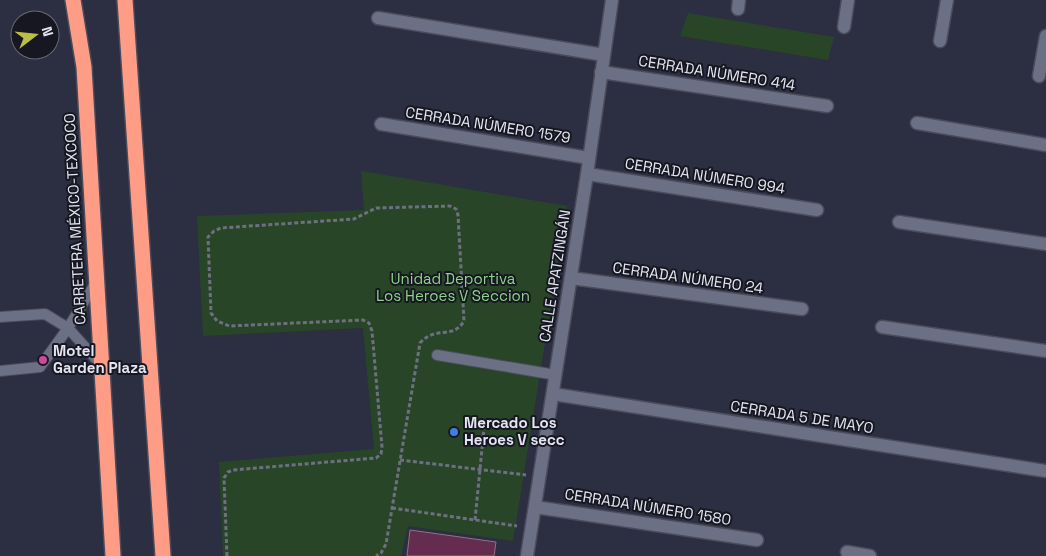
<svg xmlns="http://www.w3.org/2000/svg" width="1046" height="556" viewBox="0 0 1046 556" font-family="'Space Grotesk',sans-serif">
<rect width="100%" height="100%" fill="#2c2e41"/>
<!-- green -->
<g fill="#284627">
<polygon points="688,13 834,37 828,60 680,36"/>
<polygon points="361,171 567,206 513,541 408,526 401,556 223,556 219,462 374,449 363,328 203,336 197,216 364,210"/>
</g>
<!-- building -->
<polygon fill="#642c4f" stroke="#8d7682" points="410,530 496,542 494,556 407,556"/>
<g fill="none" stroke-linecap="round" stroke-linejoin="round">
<defs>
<g id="lane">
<polyline points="0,317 45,314 68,328 102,366"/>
<polyline points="437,355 556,375"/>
<polyline points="0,371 40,367 68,328 96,282"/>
</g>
<g id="street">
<polyline points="738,9 739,0"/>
<polyline points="378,18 604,55"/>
<polyline points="844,27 848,0"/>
<polyline points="940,41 947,0"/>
<polyline points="601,72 827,106"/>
<polyline points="1039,76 1046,36"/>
<polyline points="917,123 1046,145"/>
<polyline points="381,124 589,158"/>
<polyline points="587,174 817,210"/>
<polyline points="899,222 1046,244"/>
<polyline points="571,278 802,309"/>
<polyline points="882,327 1046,351"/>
<polyline points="553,394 1046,471"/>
<polyline points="535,507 757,540"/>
<polyline points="847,552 870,556"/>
<polyline points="527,556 587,174 612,0"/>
</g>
<g id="highway">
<polyline points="73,0 84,67 113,556"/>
<polyline points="125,0 163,556"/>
</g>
</defs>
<!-- lane casing -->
<use href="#lane" stroke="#4a4c5c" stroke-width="12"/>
<!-- street casing -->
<use href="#street" stroke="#4a4c5c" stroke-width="15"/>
<!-- highway casing -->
<use href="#highway" stroke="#4a4c5c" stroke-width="18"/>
<!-- path -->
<g stroke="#6e7081" stroke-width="3" stroke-dasharray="4 2.5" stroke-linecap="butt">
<polyline points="400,460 526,475"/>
<polyline points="392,508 517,526"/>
<polyline points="475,520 485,418"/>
<path d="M227,556L224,478L228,472L233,470L376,458L381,454L382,447L372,331L369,323L363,320L229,326L217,321L211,313L208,237L214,231L221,228L354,219L376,208L450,206L456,209L458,215L464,321C453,340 436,325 420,343L386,544L381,553L376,556"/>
</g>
<!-- lane -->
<use href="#lane" stroke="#6c7085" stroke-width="10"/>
<!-- street -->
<use href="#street" stroke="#6c7085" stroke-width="12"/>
<!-- highway -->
<use href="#highway" stroke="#fe9c85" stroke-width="15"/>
</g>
<!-- markers -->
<circle fill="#d1479c" stroke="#161720" stroke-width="2" cx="43" cy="360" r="5"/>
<circle fill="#3f7fe0" stroke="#161720" stroke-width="2" cx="454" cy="432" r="5"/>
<g text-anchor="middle" stroke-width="4" stroke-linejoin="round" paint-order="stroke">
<!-- street labels -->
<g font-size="15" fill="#e3e5f2" stroke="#161720">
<text transform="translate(717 73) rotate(9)" y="5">CERRADA NÚMERO 414</text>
<text transform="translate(488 125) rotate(9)" y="5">CERRADA NÚMERO 1579</text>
<text transform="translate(705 176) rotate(9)" y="5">CERRADA NÚMERO 994</text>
<text transform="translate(75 219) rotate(-93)" y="5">CARRETERA MÉXICO-TEXCOCO</text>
<text transform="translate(555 276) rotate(-81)" y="5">CALLE APATZINGÁN</text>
<text transform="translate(688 278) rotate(8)" y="5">CERRADA NÚMERO 24</text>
<text transform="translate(802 417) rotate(9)" y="5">CERRADA 5 DE MAYO</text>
<text transform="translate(648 507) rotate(9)" y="5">CERRADA NÚMERO 1580</text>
</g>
<!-- park labels -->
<g font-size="15" fill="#8dd38a" stroke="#161720">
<text x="453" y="284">Unidad Deportiva<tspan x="453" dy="17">Los Heroes V Seccion</tspan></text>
</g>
<!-- poi labels -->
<g font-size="15" font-weight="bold" fill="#e3e5f2" stroke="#161720" text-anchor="start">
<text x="53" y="356">Motel<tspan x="53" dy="17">Garden Plaza</tspan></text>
<text x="464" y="428">Mercado Los<tspan x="464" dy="17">Heroes V secc</tspan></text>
</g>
</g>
<!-- north arrow -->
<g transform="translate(35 35) rotate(74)"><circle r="24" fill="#161720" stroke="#686974"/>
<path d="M0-4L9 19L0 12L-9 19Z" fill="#bbc044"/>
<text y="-8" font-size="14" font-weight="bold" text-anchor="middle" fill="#e3e5f2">N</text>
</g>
</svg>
